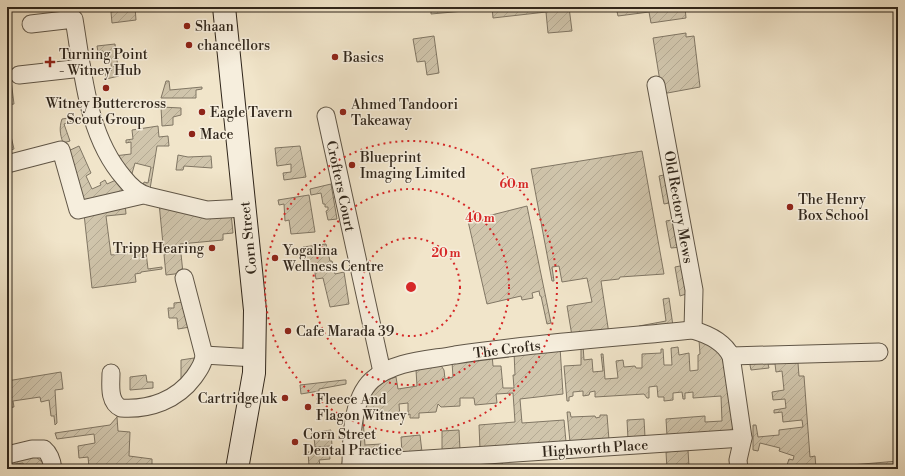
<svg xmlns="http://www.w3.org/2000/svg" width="905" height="476" viewBox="0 0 905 476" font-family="'Libre Bodoni',serif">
<defs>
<pattern id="garden-furrows" width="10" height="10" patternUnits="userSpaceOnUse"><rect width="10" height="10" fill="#d0c5ac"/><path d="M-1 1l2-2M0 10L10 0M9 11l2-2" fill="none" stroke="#b3a993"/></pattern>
</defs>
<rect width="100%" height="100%" fill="#f1e5ca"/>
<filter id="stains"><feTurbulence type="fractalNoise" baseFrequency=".005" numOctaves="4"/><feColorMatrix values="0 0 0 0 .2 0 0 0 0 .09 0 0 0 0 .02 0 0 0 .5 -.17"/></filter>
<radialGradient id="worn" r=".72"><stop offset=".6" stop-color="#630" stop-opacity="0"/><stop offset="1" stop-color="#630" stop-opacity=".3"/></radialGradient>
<!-- garden -->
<g fill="url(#garden-furrows)" stroke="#807664">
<polygon points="118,7 135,7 136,20 112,23 111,12 118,11"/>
<polygon points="431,7 464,7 464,11 431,14"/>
<polygon points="492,7 569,7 572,31 548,33 546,12 493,18"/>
<polygon points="616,7 685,7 686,18 651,23 649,12 618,16"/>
<polygon points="686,33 686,37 694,36 700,87 662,94 653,38"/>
<polygon points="434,36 439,73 427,75 425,61 417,62 413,39"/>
<polygon points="115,44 119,76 106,79 105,72 112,70 109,52 104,53 103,51 98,52 97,46"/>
<polygon points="7,48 14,104 7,105"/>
<polygon points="166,81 169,81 170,90 202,87 202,89 196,90 196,98 161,98"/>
<polygon points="161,107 181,108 181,115 173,117 173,125 162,126"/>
<path d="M75,117L76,120L64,124L70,141L63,143C60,134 59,128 62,119Z"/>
<polygon points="7,119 14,149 7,151"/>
<polygon points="158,126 159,137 168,136 169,146 157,146 150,189 143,186 144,182 148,183 151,167 135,163 131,177 114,156 131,154 131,142 126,143 126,140 133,139 132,130"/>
<polygon points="79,146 91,173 86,176 92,189 101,185 100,183 105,180 107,184 116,180 123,184 122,194 88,203 80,198 66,152"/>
<polygon points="300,146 306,177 284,180 283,173 291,172 291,164 277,166 275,148"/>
<polygon points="642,151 664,274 620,277 619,279 601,281 609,334 572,336 567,306 592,302 587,278 562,282 559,266 552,267 554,281 552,281 531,169"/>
<polygon points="178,155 188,157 211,156 212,168 184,166 183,170 176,170"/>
<polygon points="669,174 674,202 664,204 659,176"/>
<polygon points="331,184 337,219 328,220 326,211 328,210 328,207 325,207 325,204 323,204 321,193 311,195 310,189"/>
<polygon points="309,195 315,232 291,234 289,220 285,221 284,204 279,205 278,200"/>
<polygon points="125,203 126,214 106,216 111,255 146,252 148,269 162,267 162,269 141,272 141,273 135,274 136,282 92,288 84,214"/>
<polygon points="159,203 231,213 233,233 223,234 223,240 180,244 183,273 166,275"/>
<polygon points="527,206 551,323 547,324 541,296 540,296 539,291 532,293 533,298 522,300 521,296 487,304 468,221"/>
<polygon points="677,219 682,247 671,248 666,221"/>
<polygon points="326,244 330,261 332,261 335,274 344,272 349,304 330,307 323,278 316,279 314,267 307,269 303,247"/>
<polygon points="685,265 686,294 680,296 675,267"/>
<polygon points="669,298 673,326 639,328 639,326 666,321 663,299"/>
<polygon points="183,302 190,327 178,329 177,318 169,318 168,308 174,308 174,303"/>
<polygon points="699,340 714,344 722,355 734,430 667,436 666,419 705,416 705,422 722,421 721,396 693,398 693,392 685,393 685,399 683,399 682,392 673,393 673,400 664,401 664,397 658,397 657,386 649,387 649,398 647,398 644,394 595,397 595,391 590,392 589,395 583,396 583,391 573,392 573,396 569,397 569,401 567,401 564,366 581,365 581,346 583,345 584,360 592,359 593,372 603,371 601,354 603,354 605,379 618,378 616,361 623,360 624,367 635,366 636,368 642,368 642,354 661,353 661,349 663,349 664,365 672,365 671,348 678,347 679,355 689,353 690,371 698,370 698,355 700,354"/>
<path d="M560,347L563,394L520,399L522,423L564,420L566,442L480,449L479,425L515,422L513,393L496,394L497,403L475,405L474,398H460V406L441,407L438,404L436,412L419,413V418H410V414L408,415V403L399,404L400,417L380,419L379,410H363C370,395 379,381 396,377L398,389L417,386L416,370L440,364L444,370L445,379L453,377L452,362L492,354L493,366H501L503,388H514L513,375H515L514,352Z"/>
<polygon points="194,358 194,362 181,385 181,360"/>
<polygon points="755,360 798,363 799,376 804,376 810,457 815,456 816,468 898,461 898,469 780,469 781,467 786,468 789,459 793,460 794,456 779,451 780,448 760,443 758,451 753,450 753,425 756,425 758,437 779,435 779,430 803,427 802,420 783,422 782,412 774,413 774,410 786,408 785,399 773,400 772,392 784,390 782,371 776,372 775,364 768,364 769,368 751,370 750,365"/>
<polygon points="61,372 63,389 55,390 57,423 55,425 54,416 51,416 49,400 41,402 40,397 13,401 14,407 7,408 7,381"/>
<polygon points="146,375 147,382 153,382 153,388 130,390 130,377"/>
<polygon points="344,380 346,380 346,384 319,389 319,391 301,394 300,385"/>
<polygon points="567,412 570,412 571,417 595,416 596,418 600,417 600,415 607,415 609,440 570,442"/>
<polygon points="117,417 118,431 130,432 129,456 152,459 152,469 100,469 99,467 86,469 87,467 89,467 88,457 79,458 78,446 95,443 94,434 57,439 55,433 110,425"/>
<polygon points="644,419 645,437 628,439 627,420"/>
<path d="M363,420L365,445L381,444L382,454C373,455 363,456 359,445L360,421Z"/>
<polygon points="331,430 332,446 315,447 314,437 312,437 312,433"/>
<polygon points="459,430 460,450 442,451 442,431"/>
<polygon points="420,435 422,452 402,453 401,437"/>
<polygon points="329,450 330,459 319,460 320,465 309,466 308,452"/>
<polygon points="688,450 689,467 667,469 666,452"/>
<polygon points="36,457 42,462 45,469 27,469 26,466 24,466 23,463 10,465 10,468 7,468 7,463"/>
<polygon points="502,462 503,469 481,469 480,464"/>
</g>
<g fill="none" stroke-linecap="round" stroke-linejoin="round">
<defs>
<g id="street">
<path d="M31,24L74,19C83,72 87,136 124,178C130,186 138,193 148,196L207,210L245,208"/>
<polyline points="19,75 82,68"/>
<polyline points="656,85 694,290 693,330"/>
<polyline points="326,116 382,372"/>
<polyline points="7,164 61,150 78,210 143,195"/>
<polyline points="204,355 255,358"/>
<polyline points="731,356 743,438 738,460 739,469"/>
<path d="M111,373C111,384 108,402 121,408C150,410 177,400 194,377C199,370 204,363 204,355L184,278"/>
<path d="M7,455L32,449H44C50,454 52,461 53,469"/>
<polyline points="351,464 743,438"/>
<path d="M351,469C351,443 351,399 372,380C393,361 428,360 455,355C534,343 613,338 693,330C707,334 724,342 731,356L879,352"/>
</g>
<polyline id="secondary" points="224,7 255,310 254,373 237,469"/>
</defs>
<!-- street casing -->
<use href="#street" stroke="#605647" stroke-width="19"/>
<!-- secondary casing -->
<use href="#secondary" stroke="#30261b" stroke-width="24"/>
<!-- street -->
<use href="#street" stroke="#f6eedd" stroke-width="17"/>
<!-- secondary -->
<use href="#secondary" stroke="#f6eedd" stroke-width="22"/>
</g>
<!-- distance rings -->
<g fill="none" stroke="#d62828" stroke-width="2" stroke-dasharray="2 4">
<circle cx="411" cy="287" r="49"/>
<circle cx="411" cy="287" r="98"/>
<circle cx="411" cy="287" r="146"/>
</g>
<!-- markers -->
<g fill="#8f2418" stroke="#f6eedd" stroke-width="1.5">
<circle cx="187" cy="26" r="4"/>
<circle cx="189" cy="45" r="4"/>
<circle cx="335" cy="57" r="4"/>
<path d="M48 56h4v4h4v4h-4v4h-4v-4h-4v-4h4z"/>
<circle cx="106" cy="88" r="4"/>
<circle cx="202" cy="112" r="4"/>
<circle cx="343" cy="112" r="4"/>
<circle cx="192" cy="134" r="4"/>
<circle cx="352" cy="165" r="4"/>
<circle cx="790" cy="207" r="4"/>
<circle cx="212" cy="248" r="4"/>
<circle cx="275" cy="258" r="4"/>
<circle cx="288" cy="331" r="4"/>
<circle cx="285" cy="398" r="4"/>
<circle cx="308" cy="407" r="4"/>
<circle cx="295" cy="442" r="4"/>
</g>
<g text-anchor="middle" stroke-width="3" stroke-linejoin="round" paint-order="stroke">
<!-- poi labels -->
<g font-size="14" fill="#30261b" stroke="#f6eedd" text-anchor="start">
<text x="195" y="31">Shaan</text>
<text x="197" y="50">chancellors</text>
<text x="59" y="59">Turning Point<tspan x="59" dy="16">- Witney Hub</tspan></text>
<text x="343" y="62">Basics</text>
<text x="106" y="108" text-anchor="middle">Witney Buttercross<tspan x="106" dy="16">Scout Group</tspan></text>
<text x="351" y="109">Ahmed Tandoori<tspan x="351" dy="16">Takeaway</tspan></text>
<text x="210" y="117">Eagle Tavern</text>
<text x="200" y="139">Mace</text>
<text x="360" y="162">Blueprint<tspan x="360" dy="16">Imaging Limited</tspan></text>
<text x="798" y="204">The Henry<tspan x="798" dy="16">Box School</tspan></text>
<text x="204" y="253" text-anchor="end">Tripp Hearing</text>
<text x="283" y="255">Yogalina<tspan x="283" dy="16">Wellness Centre</tspan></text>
<text x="296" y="336">Cafe Marada 39</text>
<text x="277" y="403" text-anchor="end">Cartridge uk</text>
<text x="316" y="404">Fleece And<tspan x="316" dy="16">Flagon Witney</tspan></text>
<text x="303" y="439">Corn Street<tspan x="303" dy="16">Dental Practice</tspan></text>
</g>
<!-- street labels -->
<g font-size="14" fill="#30261b" stroke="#f6eedd">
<text transform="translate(341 186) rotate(78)" y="5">Crofters Court</text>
<text transform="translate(679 207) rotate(80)" y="5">Old Rectory Mews</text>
<text transform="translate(248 238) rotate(-96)" y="5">Corn Street</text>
<text transform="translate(507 349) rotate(-7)" y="5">The Crofts</text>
<text transform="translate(595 448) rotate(-4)" y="5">Highworth Place</text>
</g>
</g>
<circle cx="411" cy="287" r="6" fill="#d62828" stroke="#f6eedd" stroke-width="2"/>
<g font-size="12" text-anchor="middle" font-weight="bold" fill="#d62828" stroke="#f6eedd" stroke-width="3" stroke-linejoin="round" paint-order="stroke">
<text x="514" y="188">60 m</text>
<text x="480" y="222">40 m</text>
<text x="446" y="257">20 m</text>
</g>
<!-- margin -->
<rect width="905" height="476" fill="none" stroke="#f1e5ca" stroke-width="24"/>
<rect x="8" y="8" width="889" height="460" fill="none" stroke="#30261b" stroke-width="2"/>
<rect x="12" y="12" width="881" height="452" fill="none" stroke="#30261b"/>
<rect width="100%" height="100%" filter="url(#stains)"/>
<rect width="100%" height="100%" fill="url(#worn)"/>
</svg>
